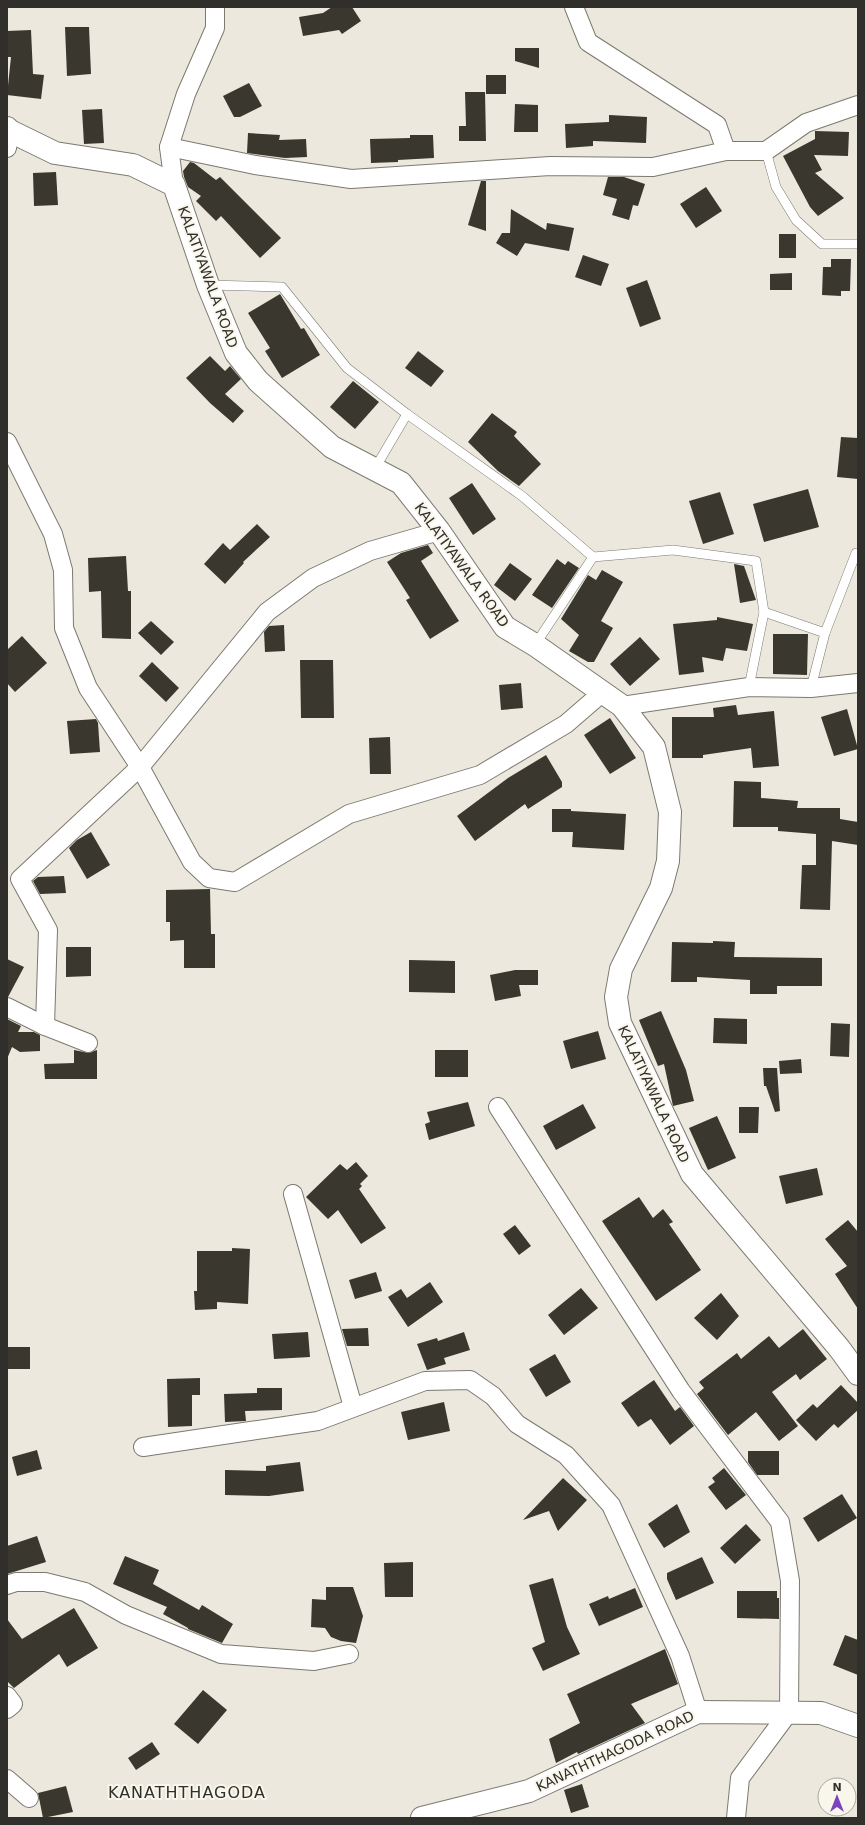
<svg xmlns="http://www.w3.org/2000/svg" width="865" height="1825" viewBox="0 0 865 1825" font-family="'DejaVu Sans',sans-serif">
<rect width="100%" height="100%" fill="#ece8dd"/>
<!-- building -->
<g fill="#3a372f">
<polygon points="332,7 352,7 361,21 342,34 339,30 303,36 299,17 323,13"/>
<polygon points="65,27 89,27 91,74 67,76"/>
<polygon points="31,30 33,74 44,75 41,99 7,95 11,57 7,57 7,31"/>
<polygon points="515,48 539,48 539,68 515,61"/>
<rect x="486" y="75" width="20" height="19"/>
<polygon points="249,83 262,106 240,117 234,117 223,96"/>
<polygon points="465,92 485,92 486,141 459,141 459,126 466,126"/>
<polygon points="515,104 538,105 538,132 514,132"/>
<polygon points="102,109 104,143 84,144 82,110"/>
<polygon points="609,115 647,117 646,143 593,141 593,146 566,148 565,124 609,122"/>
<polygon points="815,131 849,132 848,156 814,155 822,170 815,173 844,198 818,216 810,207 783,156 815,139"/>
<polygon points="248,133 280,135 279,140 306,139 307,157 285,158 247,153"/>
<polygon points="410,135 433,135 434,158 398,160 398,162 371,163 370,139 410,138"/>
<polygon points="190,162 194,163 216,180 220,177 281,238 260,258 221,216 216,221 196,201 201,196 188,187 184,177 183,171"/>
<polygon points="56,172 58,205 34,206 33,173"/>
<polygon points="608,177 624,177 645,184 638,206 633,205 629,220 612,215 617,199 603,195"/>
<polygon points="481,181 486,181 486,231 468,225"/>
<polygon points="706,187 722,211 696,228 680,204"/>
<polygon points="511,209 546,230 547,223 574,228 569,251 525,243 517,256 496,243 502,233 510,233"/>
<rect x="779" y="234" width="17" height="24"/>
<polygon points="583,255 609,264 601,286 575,277"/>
<polygon points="831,259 851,259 850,291 841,291 841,296 822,295 823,267 831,267"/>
<polygon points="792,273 792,290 770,290 770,274"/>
<polygon points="647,280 661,319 640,327 626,288"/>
<polygon points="280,294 301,329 304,328 320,355 282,378 265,351 270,348 248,313"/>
<polygon points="418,351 444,371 431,387 405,368"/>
<polygon points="210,356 225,371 230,366 241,379 225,394 244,411 233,423 210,403 186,378"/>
<polygon points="353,381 379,402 355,429 330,407"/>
<polygon points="492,413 517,432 514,436 541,464 519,486 498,471 468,442"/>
<polygon points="841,437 858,438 858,479 837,477"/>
<polygon points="472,483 496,519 473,535 449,498"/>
<polygon points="808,489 819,527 764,542 753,504"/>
<polygon points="720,492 734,534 703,544 689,501"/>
<polygon points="257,524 270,537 243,562 244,563 225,584 204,564 223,543 230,550"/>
<polygon points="428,545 433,553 421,561 459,621 430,639 406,600 410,598 387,562 401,553"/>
<polygon points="126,556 128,591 131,591 131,639 102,638 101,591 89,592 88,558"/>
<polygon points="557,559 565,565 568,561 579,568 552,608 532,595"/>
<polygon points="510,563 532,579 515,601 494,585"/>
<polygon points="734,564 744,566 756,600 740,603"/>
<polygon points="602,570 623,582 601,621 613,628 594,662 588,662 569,651 579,635 561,619 588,575 596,580"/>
<polygon points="717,617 753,624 747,651 726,648 723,661 702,657 704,672 679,675 673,624 717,620"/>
<polygon points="151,621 174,642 161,655 138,633"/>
<polygon points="284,625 285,651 265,652 264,632 269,626"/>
<polygon points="773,634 808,634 807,675 773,674"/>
<polygon points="22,636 47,663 15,692 7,683 7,650"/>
<polygon points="640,637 660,659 630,686 610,664"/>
<polygon points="300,660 333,660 334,718 301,718"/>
<polygon points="152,662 179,688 166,702 139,676"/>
<polygon points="521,683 523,708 501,710 499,685"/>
<polygon points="736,705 738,715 774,711 779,766 753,768 751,748 703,755 703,758 672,758 672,717 714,717 713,708"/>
<polygon points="847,709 858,749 834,756 821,717"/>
<polygon points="610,718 636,758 610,774 584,735"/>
<polygon points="96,719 98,723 100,752 70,754 67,721"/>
<polygon points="390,737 391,774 370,774 369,738"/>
<polygon points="546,755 562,782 562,787 528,809 525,804 475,841 457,816 508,778"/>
<polygon points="734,781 761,782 761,798 798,801 797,808 840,808 840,819 858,822 858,845 832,841 830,910 800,909 802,865 816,865 816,834 778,831 778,827 733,827"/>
<polygon points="552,809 571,809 571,811 626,814 624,850 572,847 573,832 552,832"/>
<polygon points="91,832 110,865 87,879 69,848 77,840"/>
<polygon points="64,876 66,893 40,894 33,881 38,877"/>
<polygon points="210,889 211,934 215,934 215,968 184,968 184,940 170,941 170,922 166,922 166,890"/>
<polygon points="713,941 735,942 734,957 822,958 822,986 777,986 777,994 750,994 750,980 697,977 697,982 671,982 672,942 713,943"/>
<polygon points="66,947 91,947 91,976 66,977"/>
<polygon points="7,959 24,967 8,997 7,997"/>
<polygon points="409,960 455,961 455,993 409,992"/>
<polygon points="515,970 538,970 538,985 519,985 521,996 495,1001 490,975"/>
<polygon points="661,1011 686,1070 694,1101 673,1106 664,1064 658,1066 639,1020"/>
<polygon points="714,1018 747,1019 747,1044 713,1043"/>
<polygon points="7,1019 21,1026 18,1032 34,1032 40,1035 40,1051 20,1052 12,1047 7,1059"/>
<polygon points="831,1023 850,1024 849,1057 830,1056"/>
<polygon points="598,1031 606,1059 571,1069 563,1041"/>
<polygon points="74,1050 89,1053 97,1050 97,1079 45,1079 44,1064 74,1063"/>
<rect x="435" y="1050" width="33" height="27"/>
<polygon points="801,1059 802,1073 780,1074 779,1061"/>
<polygon points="763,1068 777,1068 780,1111 775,1112 766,1086 764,1086"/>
<polygon points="468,1102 475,1126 429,1140 425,1124 430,1122 427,1112"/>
<polygon points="583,1104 596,1128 556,1150 543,1126"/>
<polygon points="739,1107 759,1107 758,1133 739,1133"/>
<polygon points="717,1116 736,1158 708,1170 689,1128"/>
<polygon points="356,1162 368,1176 360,1184 362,1186 359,1189 386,1228 361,1244 338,1210 328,1219 306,1197 340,1164 347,1170"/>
<polygon points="817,1168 823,1195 786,1204 779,1176"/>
<polygon points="639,1197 653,1218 663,1209 673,1222 669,1224 701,1270 656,1301 602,1221"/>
<polygon points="848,1220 858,1232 858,1309 835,1274 847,1266 825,1239"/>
<polygon points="515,1225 531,1246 519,1255 503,1234"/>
<polygon points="232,1248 250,1249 248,1304 217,1302 217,1309 195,1310 194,1291 197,1291 197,1251 232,1251"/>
<polygon points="376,1272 382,1291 355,1299 349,1280"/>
<polygon points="430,1282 443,1302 408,1327 388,1297 401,1289 407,1298"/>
<polygon points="581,1288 598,1308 564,1335 548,1315"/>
<polygon points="721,1293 739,1316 717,1340 694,1318"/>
<polygon points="368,1328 369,1346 347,1346 342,1329"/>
<polygon points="803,1329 827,1359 800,1380 796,1374 772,1392 798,1426 779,1441 756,1412 728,1435 697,1394 704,1388 699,1382 737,1353 741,1359 769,1336 779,1348"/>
<polygon points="308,1332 310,1357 274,1359 272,1334"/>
<polygon points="464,1332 470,1350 444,1358 446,1364 427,1370 417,1344 437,1338 438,1341"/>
<rect x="7" y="1347" width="23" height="22"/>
<polygon points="555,1354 571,1382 546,1397 529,1369"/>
<polygon points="200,1378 200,1395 192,1395 192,1426 168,1427 167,1379"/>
<polygon points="654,1380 675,1411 680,1407 694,1426 670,1445 651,1419 638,1427 621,1403"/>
<polygon points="841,1385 858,1403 858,1410 838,1428 834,1424 816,1441 796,1420 813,1404 817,1408"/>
<polygon points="257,1388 282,1388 282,1410 245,1411 246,1421 225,1422 224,1394 257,1393"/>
<polygon points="444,1402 450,1431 408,1440 401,1412"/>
<polygon points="37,1450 42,1469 17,1476 12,1457"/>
<polygon points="748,1451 779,1451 779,1475 757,1475 748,1462"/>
<polygon points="300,1462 304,1491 269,1496 225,1495 225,1470 266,1471 266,1466"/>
<polygon points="724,1468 746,1495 726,1510 708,1487 715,1482 712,1478"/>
<polygon points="563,1478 587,1500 558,1531 549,1511 523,1520"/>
<polygon points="842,1494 857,1518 818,1542 803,1518"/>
<polygon points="677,1504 690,1532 664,1548 648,1524"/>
<polygon points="746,1524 761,1540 735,1564 720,1548"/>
<polygon points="37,1536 46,1562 7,1574 7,1546"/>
<polygon points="125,1556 159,1570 153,1584 199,1610 202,1605 233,1624 222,1643 188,1629 188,1628 163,1614 167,1607 113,1584"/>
<polygon points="702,1557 714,1583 676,1600 667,1579 667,1573"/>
<polygon points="413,1562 413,1597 385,1597 384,1563"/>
<polygon points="553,1578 567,1627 580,1654 543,1671 532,1648 545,1642 529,1585"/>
<polygon points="326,1587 353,1587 363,1616 356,1643 341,1641 331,1637 325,1628 311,1627 312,1599 326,1600"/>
<polygon points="635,1588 643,1607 599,1626 589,1604 608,1596 609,1599"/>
<polygon points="737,1591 777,1591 777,1598 779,1598 779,1619 737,1618"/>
<polygon points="74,1608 98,1648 67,1667 59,1654 14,1688 7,1681 7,1619 22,1639"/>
<polygon points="845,1635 858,1640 858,1675 833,1665"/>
<polygon points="665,1649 678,1684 631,1704 645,1723 578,1754 577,1752 556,1763 549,1739 580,1723 567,1694"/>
<polygon points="203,1690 227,1710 198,1744 174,1724"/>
<polygon points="152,1742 160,1754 136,1770 128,1758"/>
<polygon points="582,1784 589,1807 571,1813 564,1790"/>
<polygon points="66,1786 73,1812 43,1818 38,1793"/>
</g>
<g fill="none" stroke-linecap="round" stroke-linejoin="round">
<defs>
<g id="service">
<polyline points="766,151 776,187 796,220 822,244 858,244"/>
<polyline points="209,285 282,287 347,368 407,414 522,496 593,557 673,550 756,561 764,612 825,633 811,688"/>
<polyline points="374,470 407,414"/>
<polyline points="825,633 856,553"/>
<polyline points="535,645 593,557"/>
<polyline points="749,687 764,612"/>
</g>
<g id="minor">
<polyline points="574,7 588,42 717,125 726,151"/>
<polyline points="169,147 255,165 351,179 550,166 653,167 726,151 766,151 806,123 858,105"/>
<polyline points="7,148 10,131"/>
<polyline points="174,185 169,147 186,94 215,28 215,7"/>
<polyline points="7,442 53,534 63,570 64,628 88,688 140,767 192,862 209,878 235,882 349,814 480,775 566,724 603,692"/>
<polyline points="622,706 749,687 811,688 858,683"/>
<polyline points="7,1007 45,1026 88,1043"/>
<polyline points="45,1026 48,930 20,879 140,767 267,612 313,578 370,551 439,531"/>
<polyline points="498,1107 681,1391 780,1522 790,1581 789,1712 740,1778 736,1818"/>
<polyline points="293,1194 353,1407"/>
<polyline points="143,1447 318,1421 425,1381 470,1380 493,1396 517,1424 566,1455 611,1505 680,1656 698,1712"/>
<polyline points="7,1585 16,1582 45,1582 85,1592 126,1615 221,1654 314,1661 349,1654"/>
<polyline points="7,1696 13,1704 7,1709"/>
<polyline points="7,1779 29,1798"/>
</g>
<g id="tertiary">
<polyline points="7,128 10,131 55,153 133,165 174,185 208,285 236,353 258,381 332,447 401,483 439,531 505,627 535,645 622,706 654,747 670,812 668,861 661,888 621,969 616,997 620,1023 692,1174 839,1348 858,1374"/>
<polyline points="422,1818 529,1791 698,1712 821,1713 858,1726"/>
</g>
</defs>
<!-- service casing -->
<use href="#service" stroke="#7c796f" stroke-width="10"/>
<!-- minor casing -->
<use href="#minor" stroke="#7c796f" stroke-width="20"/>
<!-- tertiary casing -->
<use href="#tertiary" stroke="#7c796f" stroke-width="24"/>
<!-- service -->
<use href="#service" stroke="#fff" stroke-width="9"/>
<!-- minor -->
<use href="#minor" stroke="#fff" stroke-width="18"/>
<!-- tertiary -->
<use href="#tertiary" stroke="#fff" stroke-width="22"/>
</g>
<g text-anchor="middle" stroke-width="4" stroke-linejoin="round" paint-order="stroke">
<!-- street labels -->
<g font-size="14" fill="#302f2b" stroke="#f9f6eb">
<text transform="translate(208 277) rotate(70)" y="5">KALATIYAWALA ROAD</text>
<text transform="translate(462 565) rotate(54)" y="5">KALATIYAWALA ROAD</text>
<text transform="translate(654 1094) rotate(65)" y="5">KALATIYAWALA ROAD</text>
<text transform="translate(615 1751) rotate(-25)" y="5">KANATHTHAGODA ROAD</text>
</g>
<!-- quarter labels -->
<g font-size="16" letter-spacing="1" fill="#302f2b" stroke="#f9f6eb">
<text x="187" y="1798">KANATHTHAGODA</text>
</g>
</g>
<!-- border -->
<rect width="865" height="1825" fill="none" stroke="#302f2b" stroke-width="16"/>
<!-- north arrow -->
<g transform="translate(837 1797)"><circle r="19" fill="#f9f6eb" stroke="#a9a69e"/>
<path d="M0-3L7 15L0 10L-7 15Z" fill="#7b44bb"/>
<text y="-6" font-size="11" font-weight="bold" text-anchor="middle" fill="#302f2b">N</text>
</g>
</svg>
